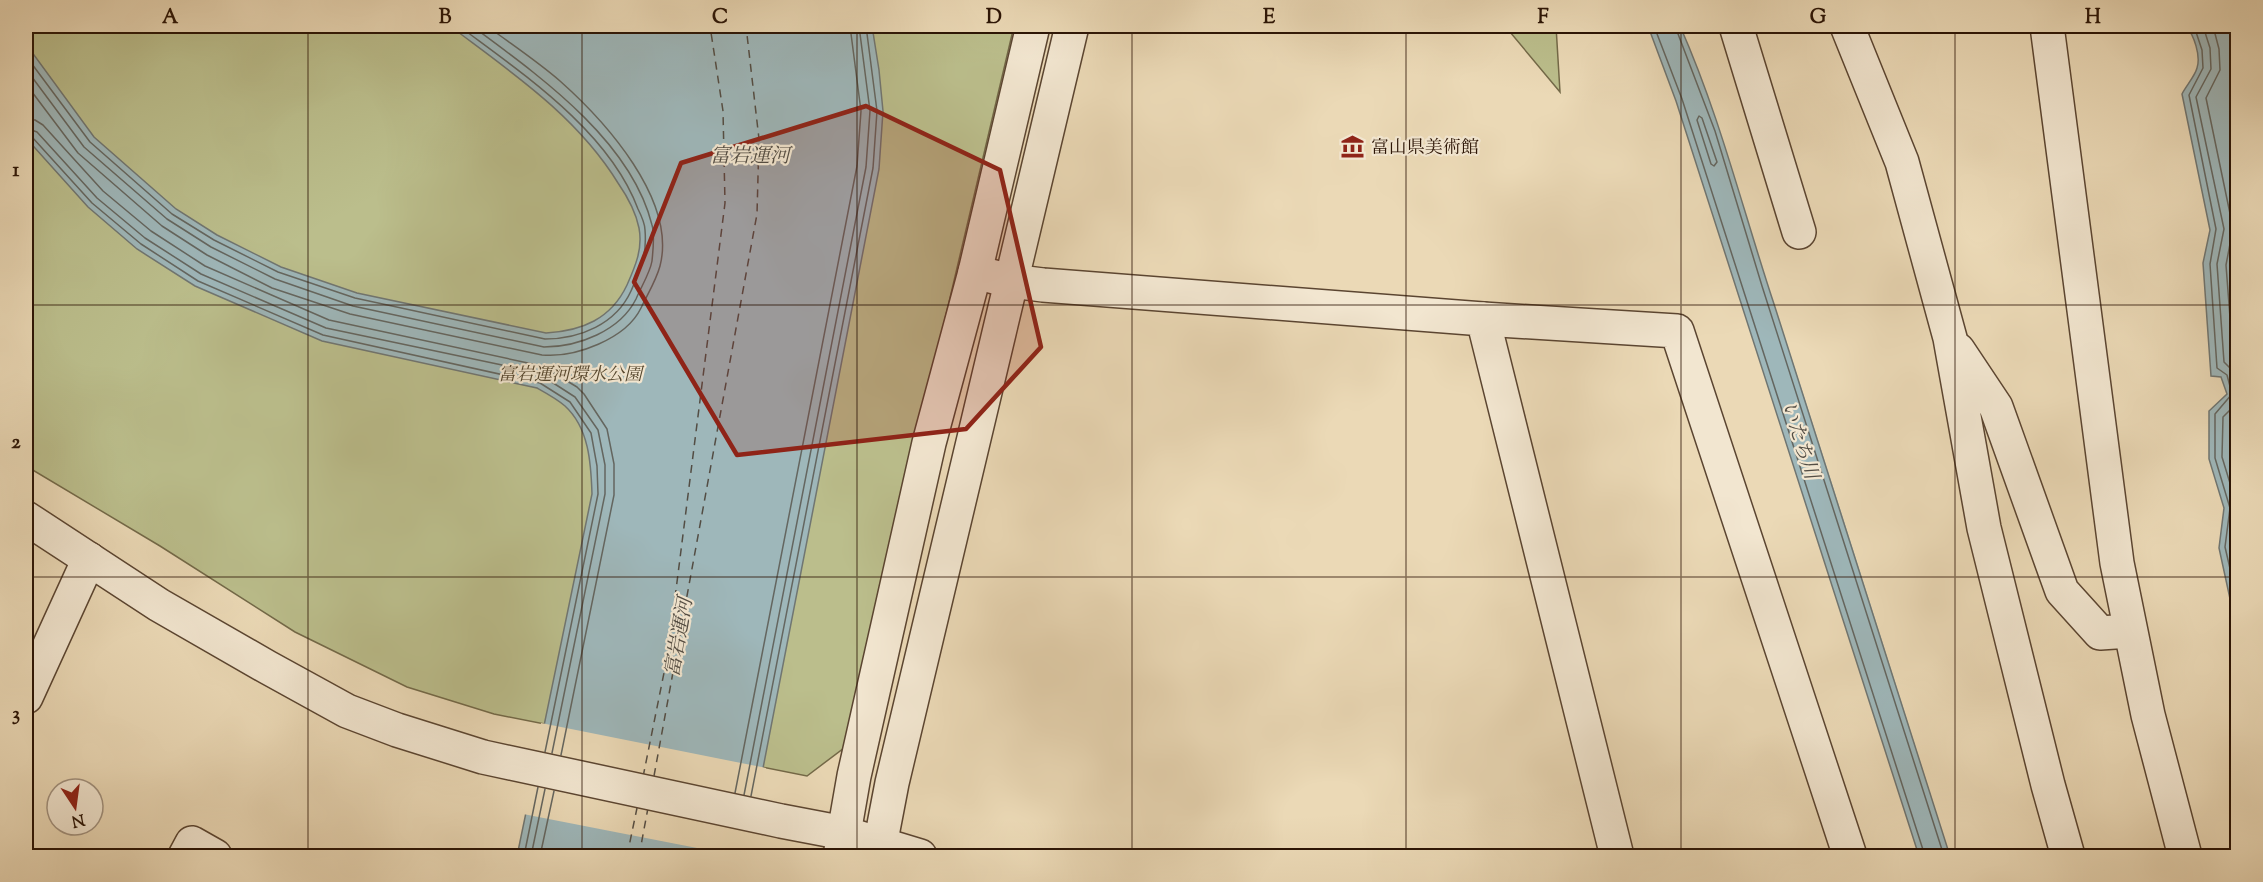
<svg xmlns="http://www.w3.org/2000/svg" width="2263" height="882" viewBox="0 0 2263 882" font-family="'Sorts Mill Goudy','Noto Serif JP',serif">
<rect width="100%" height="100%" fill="#ebd9b6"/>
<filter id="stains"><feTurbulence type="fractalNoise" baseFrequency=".00333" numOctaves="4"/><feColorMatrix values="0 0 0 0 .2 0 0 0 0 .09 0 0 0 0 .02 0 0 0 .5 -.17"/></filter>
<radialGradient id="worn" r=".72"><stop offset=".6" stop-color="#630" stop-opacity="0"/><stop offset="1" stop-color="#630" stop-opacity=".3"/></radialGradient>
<!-- green -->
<g fill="#bbbe8c" stroke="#736948" stroke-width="1.5">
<polygon points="26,26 1014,26 844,748 807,776 494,714 407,687 295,632 160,546 26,466"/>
<polygon points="1505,26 1556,26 1560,92"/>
</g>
<!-- water -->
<g fill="#9eb7ba" stroke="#707672" stroke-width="1.5">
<path d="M450,26H872L879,70L883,111L879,169L746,856H517L592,494C591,463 589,428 565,406C557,399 546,393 537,388L322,341L195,286L137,249L88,207L26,138V44L94,137L176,209L217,235L281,267L357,293L546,333C582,331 611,319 627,285C635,267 643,249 639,228C636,213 627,196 618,183C577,116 511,72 450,26Z"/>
<path d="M1648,26H1680C1720,116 1743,211 1774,304C1834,488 1892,672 1950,856H1919L1676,101Z"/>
<path d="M2186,26H2237V631L2219,548L2224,508L2209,459V411L2227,394L2221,377L2211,376L2203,263L2210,230L2182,94C2186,86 2195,76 2197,68C2201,56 2194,35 2186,26Z"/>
</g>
<!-- pier -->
<polygon fill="#ebd9b6" points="541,723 766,768 749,856 738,856 523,814"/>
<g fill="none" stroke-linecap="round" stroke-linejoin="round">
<!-- shore -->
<g stroke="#646660" stroke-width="1.5">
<polyline points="1654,26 1682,99 1925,856"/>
<polyline points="1675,26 1715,131 1762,286 1944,856"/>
<polyline points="2194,26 2202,50 2203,68 2189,95 2216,229 2210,264 2217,368 2227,375 2232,394 2215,414 2215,458 2230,508 2225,547 2238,603"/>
<polyline points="2203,26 2210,48 2211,69 2196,97 2224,229 2217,264 2224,362 2233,371 2238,384"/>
<polyline points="2213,26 2219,49 2220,70 2206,98 2233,228 2226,265 2233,357 2238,362"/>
<path d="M26,56L90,142L172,214L214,240L278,272L355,298L545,339C580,339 616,324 631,291C641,268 647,256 645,230C645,223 641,215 638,209C609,131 523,74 459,26"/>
<path d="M26,69L84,147L167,219L211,247L275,279L353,306L544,347C578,347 620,331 636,299C641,287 650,273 652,261C653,250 655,235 652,225C631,140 538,75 472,26"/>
<path d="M26,84L78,153L162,226L207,255L272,288L350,314L542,355C575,358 626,339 641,308C647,295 656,281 660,266C677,200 605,121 560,81C537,61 511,44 487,26"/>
<polygon points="1699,116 1702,118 1717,162 1714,166 1711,164 1697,120"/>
<polyline points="26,119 35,120 43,125 103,191 151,231 205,266 329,320 542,366 577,387 584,394 607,429 614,464 614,495 561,755"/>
<polyline points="26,128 37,132 97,198 145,238 201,274 326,328 502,365 544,377 575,397 598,430 605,465 605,494 552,753"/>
<polyline points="26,135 32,137 92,203 141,244 198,281 323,335 540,383 570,402 591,433 597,466 598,494 545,752"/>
<polyline points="2238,402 2223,417 2222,457 2237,506 2233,547 2238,568"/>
<polyline points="2238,415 2232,421 2231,455 2238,476"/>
<polyline points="735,793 857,166 861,111 850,26"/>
<polyline points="744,795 866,167 870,111 859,26"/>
<polyline points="751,796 873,168 877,111 866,26"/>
<polyline points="524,856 538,787"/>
<polyline points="531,856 545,789"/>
<polyline points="540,856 554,791"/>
</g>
<!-- ferry -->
<g stroke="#534d44" stroke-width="1.5" stroke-dasharray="8 6" stroke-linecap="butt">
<polyline points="654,776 757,214 759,139 746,26"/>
<polyline points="643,777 668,653 725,203 723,111 710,26"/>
<polyline points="627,856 637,808"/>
<polyline points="639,856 648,808"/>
</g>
<defs>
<g id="minor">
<polyline points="1736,26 1799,232"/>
<polyline points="1847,26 1902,162 1950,338 1984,528 2048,785 2068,856"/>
<polyline points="2047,26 2117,563 2148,715 2185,856"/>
<polyline points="975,272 1010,281 1043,285 1483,319 1617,856"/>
<polyline points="1483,319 1677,331 1850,856"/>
<polyline points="1958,350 1996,407 2062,591 2100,633 2130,631"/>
<polyline points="185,856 192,843 215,856"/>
</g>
<g id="tertiary">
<polyline points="26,518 159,605 267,667 347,711 397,730 483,757 781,821 844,833 920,856"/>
<polyline points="26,697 89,559"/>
<polyline points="840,856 854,776 929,443 975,272 1033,26"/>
<polyline points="878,856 892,783 1072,26"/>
</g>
</defs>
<!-- minor casing -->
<use href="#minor" stroke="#5b4531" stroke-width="36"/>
<!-- tertiary casing -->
<use href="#tertiary" stroke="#5b4531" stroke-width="36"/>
<!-- minor -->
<use href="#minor" stroke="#f2e6d0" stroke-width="33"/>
<!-- tertiary -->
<use href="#tertiary" stroke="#f2e6d0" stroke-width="33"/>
</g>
<!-- marked area -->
<path fill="#8f2418" fill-opacity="0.2" stroke="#8f2418" stroke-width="4.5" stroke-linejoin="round" d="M866,106L1000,170L1041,347L966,429L737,455L634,282L681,163Z"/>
<!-- grid -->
<path fill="none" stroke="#2b1405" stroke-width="1.5" stroke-opacity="0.55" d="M308,26V856M582,26V856M857,26V856M1132,26V856M1406,26V856M1681,26V856M1955,26V856M26,305H2238M26,577H2238"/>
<!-- icons -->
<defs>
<symbol id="museum-bare" viewBox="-9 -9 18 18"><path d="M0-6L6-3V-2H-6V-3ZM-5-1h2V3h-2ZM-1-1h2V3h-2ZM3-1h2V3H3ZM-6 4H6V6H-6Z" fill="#8f2418" stroke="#f2e6d0" stroke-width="2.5" paint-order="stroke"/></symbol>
</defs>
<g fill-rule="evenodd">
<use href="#museum-bare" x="1336" y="130" width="33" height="33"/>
</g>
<g text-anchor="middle" stroke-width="4.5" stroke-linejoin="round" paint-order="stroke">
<!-- poi labels -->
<g font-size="18" fill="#2b1405" stroke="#f2e6d0" text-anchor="start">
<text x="1371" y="153">富山県美術館</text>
</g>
<!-- park labels -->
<g font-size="18" font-style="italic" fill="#56472e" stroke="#f2e6d0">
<text x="570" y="380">富岩運河環水公園</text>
</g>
<!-- water labels -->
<g font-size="20" font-style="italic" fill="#534d44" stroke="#f2e6d0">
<text x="750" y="162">富岩運河</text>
<text transform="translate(1801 440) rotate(72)" y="7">いたち川</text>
<text transform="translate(678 637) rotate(-80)" y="7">富岩運河</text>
</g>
</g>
<!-- margin -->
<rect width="2263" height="882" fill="none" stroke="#ebd9b6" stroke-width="66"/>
<!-- north arrow -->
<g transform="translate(75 807) rotate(167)"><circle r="28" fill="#f2e6d0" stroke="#a2927f" stroke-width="1.5"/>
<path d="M0-4.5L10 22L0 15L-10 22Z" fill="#8f2418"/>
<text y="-9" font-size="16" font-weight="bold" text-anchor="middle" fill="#2b1405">N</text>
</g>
<rect x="33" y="33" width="2197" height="816" fill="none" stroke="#2b1405" stroke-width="2"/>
<g font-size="20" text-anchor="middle" font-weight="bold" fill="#2b1405">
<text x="170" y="23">A</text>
<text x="445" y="23">B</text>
<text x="720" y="23">C</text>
<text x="994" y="23">D</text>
<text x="1269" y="23">E</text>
<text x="1543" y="23">F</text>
<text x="1818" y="23">G</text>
<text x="2093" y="23">H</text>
<text x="16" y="176">1</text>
<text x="16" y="448">2</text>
<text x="16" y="720">3</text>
</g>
<rect width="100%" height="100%" filter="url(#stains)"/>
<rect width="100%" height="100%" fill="url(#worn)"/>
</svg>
